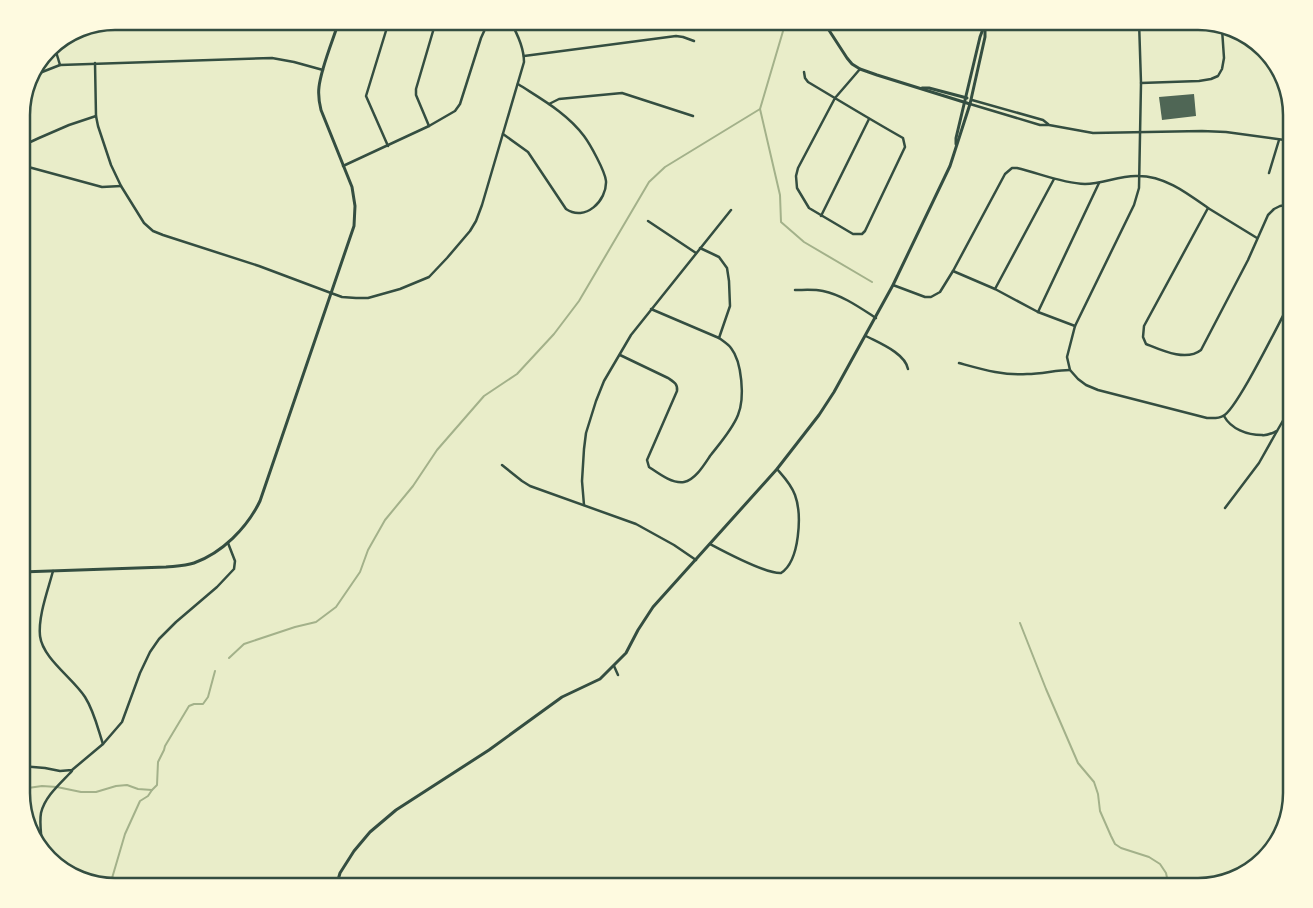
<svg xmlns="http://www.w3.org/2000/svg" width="1313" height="908" viewBox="0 0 1313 908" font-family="Arial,sans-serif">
<rect width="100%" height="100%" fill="#e9edc9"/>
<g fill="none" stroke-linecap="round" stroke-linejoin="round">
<!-- stream -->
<g stroke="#a3b18a" stroke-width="2">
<polyline points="786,21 760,109 780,195 781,222 804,242 872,282"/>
<polyline points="1020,623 1046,689 1078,763 1094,782 1098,794 1100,811 1111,836 1115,844 1121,848 1149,857 1160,864 1166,873 1169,887"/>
<polyline points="229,658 244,644 295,627 316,622 336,607 360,572 368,550 385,520 413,486 437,450 484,396 517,374 554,334 579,301 649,182 665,167 760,109"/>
<polyline points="21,789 42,786 57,787 81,792 96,792 116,786 127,785 138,789 152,790"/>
<polyline points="110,885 125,834 140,801 148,796 152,790 157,785 158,762 164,750 165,746 189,706 194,704 203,704 208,697 215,671"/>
</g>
</g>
<!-- building -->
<polygon fill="#4f6655" points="1194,94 1196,116 1162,120 1159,97"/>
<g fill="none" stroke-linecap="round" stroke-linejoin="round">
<!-- minor -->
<g stroke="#344e41" stroke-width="2.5">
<path d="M1139,21L1141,83L1139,188L1134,205L1075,326L1067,357L1070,370L1078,379L1086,385L1098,390L1207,418C1212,418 1218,419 1223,416C1237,410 1281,318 1292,299"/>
<polyline points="54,45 60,65"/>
<polyline points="524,56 676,36 683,37 694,41"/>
<path d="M95,63L96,116L98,126L111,165L121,186L144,223L153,231L163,235L259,266L331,293L342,297L356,298H368L400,289L429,277L447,258L470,231L476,221L482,205L524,62C524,48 517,33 510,21"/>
<path d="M804,72L805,78L808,82C840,101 871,120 903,138L905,147L865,231L862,234H853L809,208L797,188L796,176L798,168L835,98L848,83L860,69"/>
<polyline points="37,74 60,65 272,58 294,62 323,70"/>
<polyline points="1141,83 1199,81 1211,79 1218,76 1222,69 1224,58 1222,29"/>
<polyline points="972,100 1043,120 1048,124"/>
<polyline points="549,104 559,99 622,93 693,116"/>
<polyline points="970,104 1040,125 1049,125 1093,133 1202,131 1226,132 1292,141"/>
<polyline points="429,126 416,95 416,89 436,21"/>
<path d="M503,134L528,152L566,209C585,222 607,201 606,181C605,171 590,144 584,136C567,113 541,99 518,84"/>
<polyline points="388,146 366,96 389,21"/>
<polyline points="21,150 26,144 39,138 69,125 96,116"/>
<polyline points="21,165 102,187 121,186"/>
<polyline points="343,166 429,126 455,111 460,104 481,38 486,27 490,21"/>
<polyline points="1269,173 1279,140"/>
<polyline points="821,216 869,119"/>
<polyline points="648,221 696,253"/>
<path d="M1257,238L1208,208L1144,326L1143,337L1146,344C1161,350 1186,362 1201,350L1248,260L1268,215L1274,209L1280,206L1292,204"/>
<polyline points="700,248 719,257 727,268 729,281 730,306 719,338"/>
<polyline points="953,271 995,289 1038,312 1075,326"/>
<path d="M893,285L925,297H931L940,292L953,271L1005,174L1012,168H1017C1039,173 1061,183 1085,184C1103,184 1120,175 1138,176C1165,176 1187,193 1208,208"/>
<polyline points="995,289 1054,179"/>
<path d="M795,290C804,290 814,289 823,291C842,295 859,307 876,318"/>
<polyline points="1038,312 1099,183"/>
<path d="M866,336C879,343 905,353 908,369"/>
<path d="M620,355L668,378C674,382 678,384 677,391L647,460L649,467C658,473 672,484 684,482C695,480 704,465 710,456C720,443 732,430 738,415C745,398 742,362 731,348C728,344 723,341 719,338L651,309"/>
<path d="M959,363C981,369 1004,376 1027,374C1042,374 1056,370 1070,370"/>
<path d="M1224,416C1231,429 1247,435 1262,435C1267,436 1272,433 1277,431L1292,405"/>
<polyline points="502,465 522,481 530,486 636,524 674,545 696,560"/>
<polyline points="584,505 582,481 584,449 586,433 596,401 604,381 631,335 731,210"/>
<polyline points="1225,508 1259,463 1277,431"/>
<path d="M710,544C725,552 766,574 781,573C800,561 802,514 795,495C791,484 784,477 777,469"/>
<path d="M53,571C48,590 38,616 40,636C43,659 73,678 85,697C94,711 98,729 103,744"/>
<polyline points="614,666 618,675"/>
<polyline points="21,766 45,768 60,771 72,770 103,744 122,722 140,673 150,652 159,639 176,622 217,587 234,569 235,561 228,543"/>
<path d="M42,849C42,837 39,824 41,813C45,796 61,783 72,771"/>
</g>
<!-- tertiary -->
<g stroke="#344e41" stroke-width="3">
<polyline points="823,21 847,58 852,64 860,69 877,75 970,104"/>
<polyline points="922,88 929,88 967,98"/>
<polyline points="956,144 956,138 980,37 986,21"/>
<path d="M21,572L166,567C176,566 185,566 194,563C222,553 247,528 260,501L354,226L355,206L352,187L321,110C319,102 318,95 319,87C321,68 333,40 339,21"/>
<polyline points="336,887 340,873 354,851 370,832 396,810 489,750 562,697 600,679 626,653 638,630 653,607 777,469 819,415 834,392 893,285 950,166 970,104 985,37 985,23"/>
</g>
</g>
<!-- crop -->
<path d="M0 0H1313V908H0ZM115 30H1198A85 85 0 0 1 1283 115V793A85 85 0 0 1 1198 878H115A85 85 0 0 1 30 793V115A85 85 0 0 1 115 30Z" fill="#fefae0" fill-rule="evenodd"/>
<path fill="none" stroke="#344e41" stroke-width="2.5" d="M115 30H1198A85 85 0 0 1 1283 115V793A85 85 0 0 1 1198 878H115A85 85 0 0 1 30 793V115A85 85 0 0 1 115 30Z"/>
</svg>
